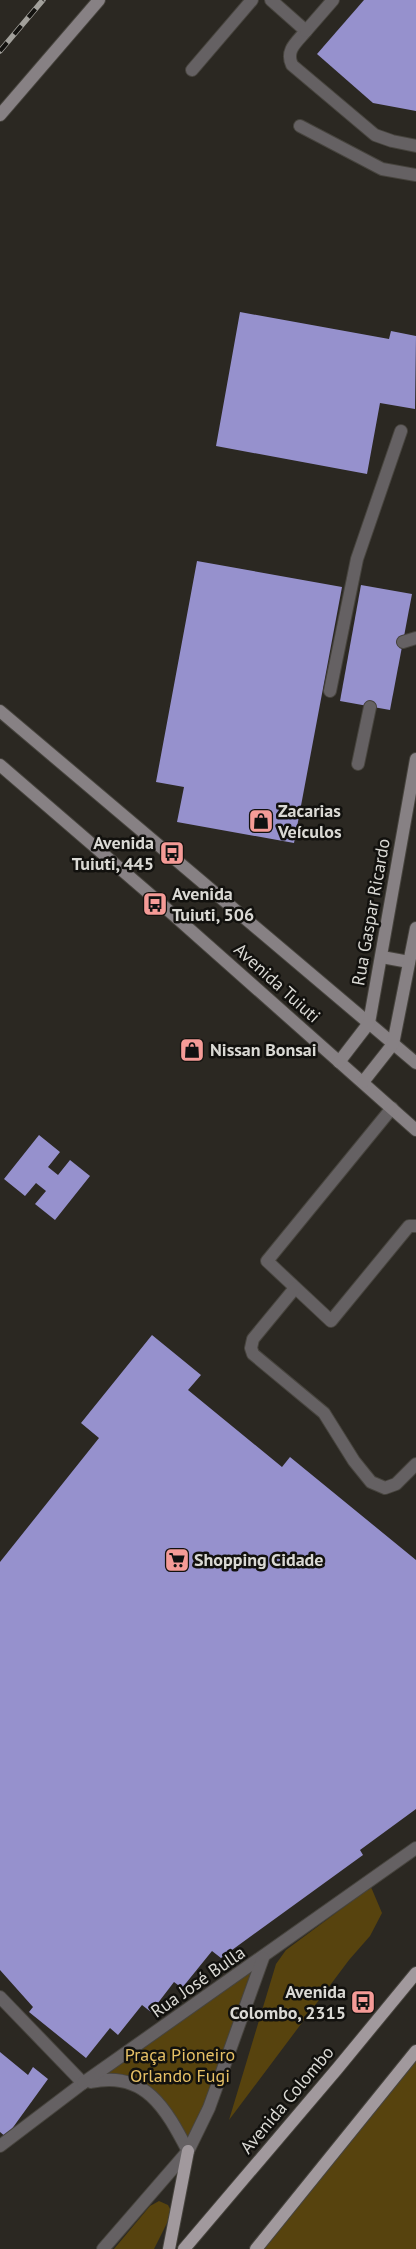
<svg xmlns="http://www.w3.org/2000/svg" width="416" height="2249" viewBox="0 0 416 2249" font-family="'PT Sans',sans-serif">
<rect width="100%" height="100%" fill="#2b2822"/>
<!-- green -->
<g fill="#57430e">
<polygon points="371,1887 382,1913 370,1936 349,1960 229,2120 276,1964 286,1950"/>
<polygon points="263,1958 188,2151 139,2086 83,2083"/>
<polygon points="416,2052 416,2249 262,2249"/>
<polygon points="159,2201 168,2205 172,2213 154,2249 114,2249 150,2206"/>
</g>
<!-- building -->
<g fill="#9691cd">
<polygon points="364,0 416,0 416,111 373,103 317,54"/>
<polygon points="240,312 389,339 391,331 416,336 415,409 380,403 367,474 216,446"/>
<polygon points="197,561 342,587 294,843 177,822 184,787 156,782"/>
<polygon points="361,585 412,594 390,710 340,701"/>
<polygon points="39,1135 60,1152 48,1167 58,1175 70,1160 90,1176 55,1220 35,1204 46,1191 36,1183 25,1196 4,1179"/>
<polygon points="152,1335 201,1375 188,1390 282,1467 290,1457 416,1560 416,1809 360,1850 363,1855 221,1958 212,1951 182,1988 174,1982 151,2012 142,2005 118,2035 110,2028 86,2058 29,2012 33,2007 0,1970 0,1562 99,1438 81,1423"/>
<polygon points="0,2052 28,2075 33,2067 48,2079 6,2137 0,2132"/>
</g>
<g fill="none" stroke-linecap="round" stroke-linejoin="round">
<defs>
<g id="service">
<path d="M271,0L306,31C297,42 285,50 292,65L375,135L392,141L416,146"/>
<polyline points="306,31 333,0"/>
<polyline points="192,70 252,0"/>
<polyline points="300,126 382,169 416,175"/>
<polyline points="403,642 416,638"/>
<polyline points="330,691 357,559 401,431"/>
<polyline points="358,764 370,707"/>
<polyline points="392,1108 267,1261 331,1321 409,1226 416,1226"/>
<polyline points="295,1288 253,1339 251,1348 253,1354 324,1413 354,1461 371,1482 385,1488 396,1484 416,1464"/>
</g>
<polyline id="minor" points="0,1997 83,2083 0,2146"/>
<g id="tertiary">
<path d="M91,2082C145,2070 166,2109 188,2151"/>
<polyline points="83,2083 416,1848"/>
<polyline points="103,2249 188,2151 209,2108 263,1958"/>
</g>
<g id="secondary">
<polyline points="0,115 99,0"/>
<polyline points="0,711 416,1063"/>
<polyline points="0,765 160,903 416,1130"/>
<polyline points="382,957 409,962"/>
<polyline points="339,1062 369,1023 416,759"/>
<polyline points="363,1082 393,1044 416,928"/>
</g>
<g id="primary">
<polyline points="169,2249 188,2151"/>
<polyline points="184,2249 337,2069 416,1973"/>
<polyline points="256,2249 416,2051"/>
</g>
</defs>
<!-- service casing -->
<use href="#service" stroke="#47443e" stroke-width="14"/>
<!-- minor casing -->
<use href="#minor" stroke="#47443e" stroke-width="14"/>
<!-- tertiary casing -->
<use href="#tertiary" stroke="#47443e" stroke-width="14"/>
<!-- secondary casing -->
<use href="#secondary" stroke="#47443e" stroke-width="14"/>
<!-- primary casing -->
<use href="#primary" stroke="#47443e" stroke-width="14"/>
<!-- service -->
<use href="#service" stroke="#656163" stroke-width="12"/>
<!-- minor -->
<use href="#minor" stroke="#656163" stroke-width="12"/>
<!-- tertiary -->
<use href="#tertiary" stroke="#656163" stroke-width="12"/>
<!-- secondary -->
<use href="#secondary" stroke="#878184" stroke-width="12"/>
<!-- primary -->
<use href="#primary" stroke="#a1999d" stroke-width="12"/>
<defs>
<polyline id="rail" points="0,51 43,0"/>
</defs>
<!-- rail casing -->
<use href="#rail" stroke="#a2a09b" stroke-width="5.5"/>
<!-- rail -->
<use href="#rail" stroke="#12110e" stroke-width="4" stroke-dasharray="11" stroke-linecap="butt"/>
</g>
<!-- icons -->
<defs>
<symbol id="shop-square" viewBox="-11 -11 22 22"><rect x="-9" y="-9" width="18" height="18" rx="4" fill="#f59b97" stroke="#12110e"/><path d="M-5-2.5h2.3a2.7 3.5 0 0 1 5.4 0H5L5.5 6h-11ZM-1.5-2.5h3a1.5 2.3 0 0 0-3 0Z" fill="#111"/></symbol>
<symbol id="bus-square" viewBox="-11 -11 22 22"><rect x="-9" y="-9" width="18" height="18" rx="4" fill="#f59b97" stroke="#12110e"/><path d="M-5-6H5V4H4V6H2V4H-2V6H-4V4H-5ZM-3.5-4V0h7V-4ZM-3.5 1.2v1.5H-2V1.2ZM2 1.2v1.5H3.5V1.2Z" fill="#111"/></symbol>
<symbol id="supermarket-square" viewBox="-11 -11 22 22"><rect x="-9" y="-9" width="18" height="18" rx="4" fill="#f59b97" stroke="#12110e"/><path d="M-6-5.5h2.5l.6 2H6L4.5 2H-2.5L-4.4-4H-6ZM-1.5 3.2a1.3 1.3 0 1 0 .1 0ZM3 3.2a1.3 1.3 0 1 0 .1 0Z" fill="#111"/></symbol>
</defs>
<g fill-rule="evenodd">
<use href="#shop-square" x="247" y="807" width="28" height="28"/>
<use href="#bus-square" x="158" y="839" width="28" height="28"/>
<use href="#bus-square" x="141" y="890" width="28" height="28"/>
<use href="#shop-square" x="178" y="1036" width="28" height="28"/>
<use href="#supermarket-square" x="163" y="1546" width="28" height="28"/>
<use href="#bus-square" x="349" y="1988" width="28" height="28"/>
</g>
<g text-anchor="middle" stroke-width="5" stroke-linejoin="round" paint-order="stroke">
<!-- poi labels -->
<g font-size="18" font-weight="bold" fill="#dad9d4" stroke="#12110e" text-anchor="start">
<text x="278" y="817">Zacarias<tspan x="278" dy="21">Veículos</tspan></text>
<text x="154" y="849" text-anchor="end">Avenida<tspan x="154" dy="21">Tuiuti, 445</tspan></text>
<text x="172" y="900">Avenida<tspan x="172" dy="21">Tuiuti, 506</tspan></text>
<text x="210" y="1056">Nissan Bonsai</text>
<text x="194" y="1566">Shopping Cidade</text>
<text x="346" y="1998" text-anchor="end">Avenida<tspan x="346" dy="21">Colombo, 2315</tspan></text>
</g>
<!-- street labels -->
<g font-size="18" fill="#dad9d4" stroke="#12110e">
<text transform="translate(371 912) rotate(-80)" y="6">Rua Gaspar Ricardo</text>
<text transform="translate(277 983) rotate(42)" y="6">Avenida Tuiuti</text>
<text transform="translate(198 1982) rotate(-35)" y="6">Rua José Bulla</text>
<text transform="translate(287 2100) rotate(-50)" y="6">Avenida Colombo</text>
</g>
<!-- park labels -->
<g font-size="18" fill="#e7c166" stroke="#12110e">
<text x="180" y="2061">Praça Pioneiro<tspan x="180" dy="21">Orlando Fugi</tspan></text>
</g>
</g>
</svg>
